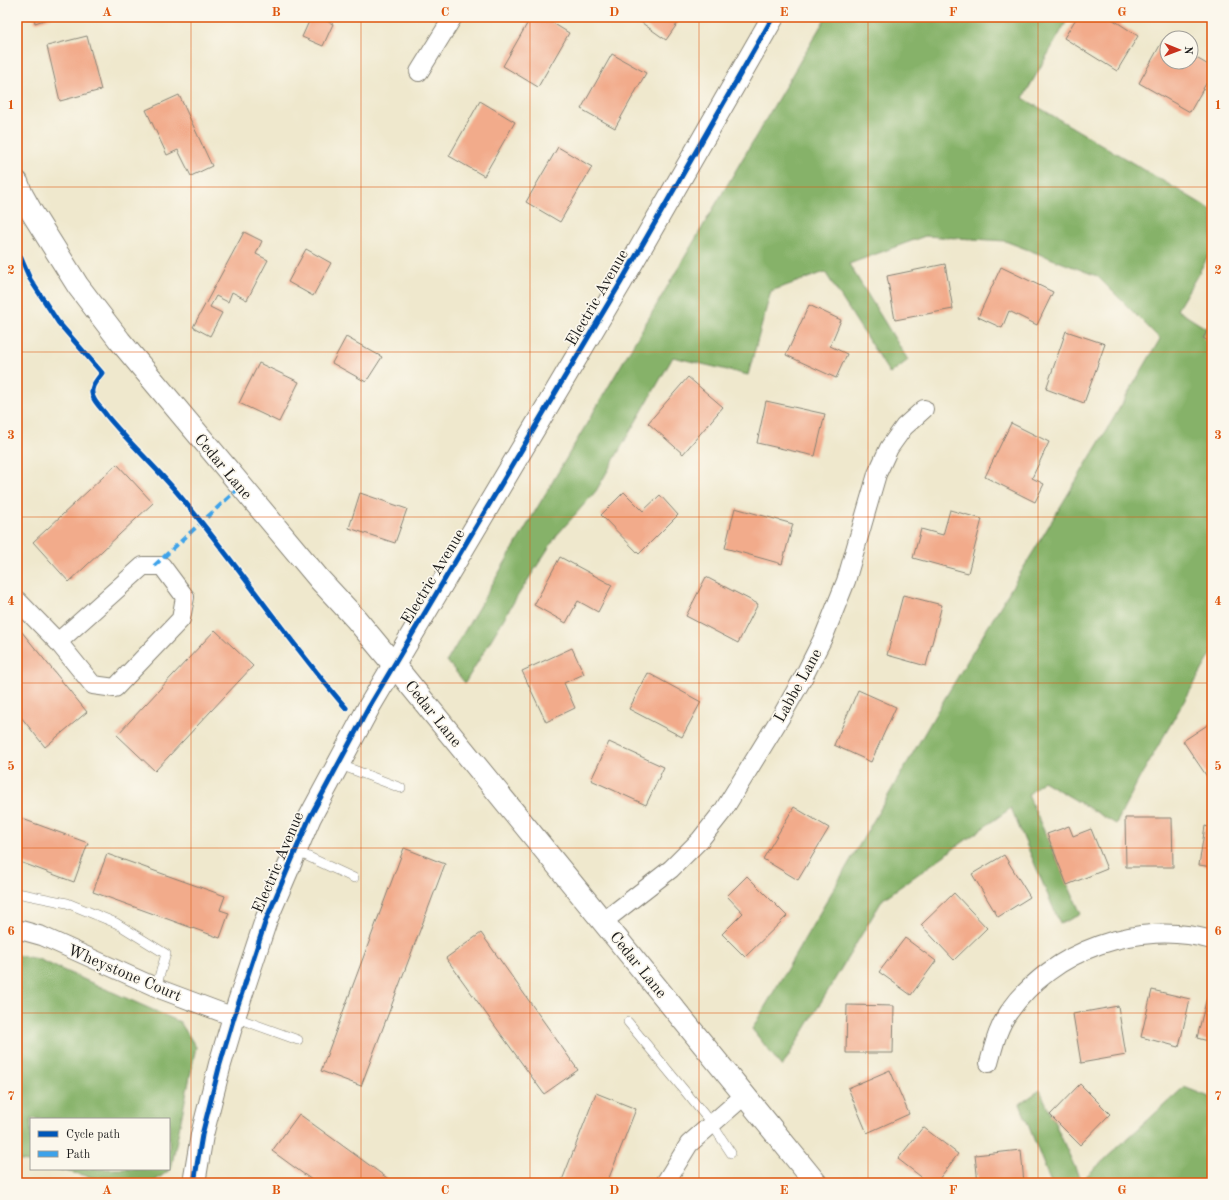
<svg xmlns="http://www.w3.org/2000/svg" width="1229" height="1200" viewBox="0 0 1229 1200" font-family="'Old Standard TT',serif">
<rect width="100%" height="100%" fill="#fbf7ec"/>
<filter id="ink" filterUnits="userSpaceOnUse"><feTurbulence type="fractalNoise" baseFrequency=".025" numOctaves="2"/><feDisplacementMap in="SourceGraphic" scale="8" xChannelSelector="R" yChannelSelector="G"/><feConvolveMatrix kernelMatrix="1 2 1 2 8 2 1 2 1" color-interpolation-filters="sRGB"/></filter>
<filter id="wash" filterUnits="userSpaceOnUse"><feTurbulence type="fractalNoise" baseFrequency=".012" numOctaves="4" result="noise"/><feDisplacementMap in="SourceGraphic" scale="16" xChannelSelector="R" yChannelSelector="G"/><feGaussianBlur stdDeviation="0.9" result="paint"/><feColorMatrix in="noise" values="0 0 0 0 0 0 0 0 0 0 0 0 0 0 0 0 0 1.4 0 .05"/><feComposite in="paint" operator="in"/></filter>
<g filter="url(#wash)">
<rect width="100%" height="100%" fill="#efe8cd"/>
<!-- forest -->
<g fill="#86b269" stroke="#516742">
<polygon points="826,17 1069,17 1023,98 1212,210 1212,250 1177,310 1212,332 1212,653 1139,779 1116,824 1043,781 1028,795 1081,914 1060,924 1011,808 883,899 782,1067 752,1029 945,698 1109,426 1160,339 1097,276 1005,241 925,236 849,264 908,360 890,374 825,272 771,291 748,375 673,357 596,491 557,535 515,600 465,683 447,661"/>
<polygon points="17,955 38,959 180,1022 196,1047 171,1169 152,1183 116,1183 57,1169 169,1169 169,1119 31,1119 31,1163 17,1160"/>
<polygon points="1184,1087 1212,1098 1212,1183 1051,1183 1020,1104 1040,1090 1081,1181"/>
</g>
<g id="blocks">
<!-- building -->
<g fill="#f2ab8b">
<polygon points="34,17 53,17 35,23"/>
<polygon points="311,17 318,17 333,24 323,46 302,37"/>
<polygon points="531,17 543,17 569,33 538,87 503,66"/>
<polygon points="635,17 682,17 666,40 635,18"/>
<polygon points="1077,17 1109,17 1138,36 1117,71 1064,38"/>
<polygon points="87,36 101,90 60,101 47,46"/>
<polygon points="1163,40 1167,42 1167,62 1191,62 1191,55 1212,67 1212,73 1190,112 1139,83"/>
<polygon points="612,54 646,73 615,128 581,109"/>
<polygon points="179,95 212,166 191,176 178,150 167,155 146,110"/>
<polygon points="480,101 515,122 484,176 449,156"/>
<polygon points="558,147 592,167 560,222 526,202"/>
<polygon points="244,232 262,241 256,254 268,260 247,300 232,292 228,302 216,296 210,307 222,313 210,336 193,327"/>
<polygon points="306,249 331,263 313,296 288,282"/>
<polygon points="945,264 953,309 895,320 887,276"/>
<polygon points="1001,267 1053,292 1037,325 1009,311 1002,328 978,317"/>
<polygon points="809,305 841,320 830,346 847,354 836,378 786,355"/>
<polygon points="1212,322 1212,343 1203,338"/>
<polygon points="1066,331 1105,344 1084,403 1046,389"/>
<polygon points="346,337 382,357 366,382 332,363"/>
<polygon points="259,363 299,382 279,422 239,403"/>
<polygon points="688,377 723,407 683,454 648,423"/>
<polygon points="766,401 825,414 815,456 757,443"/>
<polygon points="1011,423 1049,442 1032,478 1044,484 1035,502 985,477"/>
<polygon points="117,464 153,503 69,582 33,542"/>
<polygon points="624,492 643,511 660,495 678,515 639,554 601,515"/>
<polygon points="360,493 407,509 395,543 349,528"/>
<polygon points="735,508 793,524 782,564 725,548"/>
<polygon points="950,510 982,519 968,573 913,558 921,529 943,535"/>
<polygon points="560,557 612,585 598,612 578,601 566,623 534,605"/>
<polygon points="706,577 758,604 738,643 686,616"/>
<polygon points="903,595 942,605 926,666 887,655"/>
<polygon points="17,626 87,712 45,747 17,712"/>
<polygon points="215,630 253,666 155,771 117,735"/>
<polygon points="572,648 584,674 564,683 575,708 546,722 522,671"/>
<polygon points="648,673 701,702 682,737 629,709"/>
<polygon points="858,690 896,707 871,762 834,745"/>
<polygon points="1212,722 1212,779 1210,781 1183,741"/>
<polygon points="609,742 664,767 646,805 591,780"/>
<polygon points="794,807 829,828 798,880 763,859"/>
<polygon points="17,817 88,843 74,882 17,861"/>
<polygon points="1125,818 1172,818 1173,867 1126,867"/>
<polygon points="1069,826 1073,836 1091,829 1107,869 1067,885 1047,834"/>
<polygon points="1205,826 1212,828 1212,867 1199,865"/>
<polygon points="404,848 445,864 361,1086 321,1071"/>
<polygon points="107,854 225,896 220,910 229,913 220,938 93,892"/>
<polygon points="1004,855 1030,897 998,917 972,874"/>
<polygon points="747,876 787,916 745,957 722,934 743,913 727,896"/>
<polygon points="954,893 987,928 954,960 921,925"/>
<polygon points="481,933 578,1070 544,1094 446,958"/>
<polygon points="905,938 936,961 911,995 879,972"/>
<polygon points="1152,990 1190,999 1179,1047 1141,1037"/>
<polygon points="1208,993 1212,994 1212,1042 1197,1038"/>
<polygon points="847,1005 894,1006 893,1053 846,1053"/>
<polygon points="1118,1006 1126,1055 1081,1063 1073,1014"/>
<polygon points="890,1070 909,1114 867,1133 848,1088"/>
<polygon points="1080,1084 1110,1114 1080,1145 1050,1115"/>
<polygon points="596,1093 636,1109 607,1183 561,1183"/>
<polygon points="299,1114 394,1183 316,1183 272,1151"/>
<polygon points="923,1127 958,1154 936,1183 929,1183 898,1159"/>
<polygon points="1021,1150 1024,1183 978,1183 975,1155"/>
</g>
</g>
</g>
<g filter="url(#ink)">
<use href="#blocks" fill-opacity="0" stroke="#868274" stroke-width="1"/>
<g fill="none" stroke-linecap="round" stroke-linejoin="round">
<defs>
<g id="lane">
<polyline points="338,764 401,788"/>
<polyline points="296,851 354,878"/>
<polyline points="17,893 67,903 116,923 166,954 156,987"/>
<polyline points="234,1017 298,1040"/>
<polyline points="628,1022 712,1124 731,1153"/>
</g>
<g id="street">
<polyline points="419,72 453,17"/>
<polyline points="17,600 58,642 93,685 115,688 181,619 185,597 162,566 143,566 58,642"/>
<polyline points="604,921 671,869 700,840 723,811 782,715 803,678 824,636 846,581 877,474 889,448 904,427 924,409"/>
<polyline points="17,929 42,936 162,990 234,1017"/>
<path d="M989,1063C994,1045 998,1027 1009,1012C1052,950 1139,919 1212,940"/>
<polyline points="665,1183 689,1144 745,1095"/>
</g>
<g id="secondary">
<polyline points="17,182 22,195 31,211 78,286 120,341 320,580 356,619 394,665 816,1183"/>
<polyline points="194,1183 202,1135 220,1064 234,1017 266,920 310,817 369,707 621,282 773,17"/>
</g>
</defs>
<!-- lane casing -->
<use href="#lane" stroke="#868274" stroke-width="10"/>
<!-- street casing -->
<use href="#street" stroke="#868274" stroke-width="20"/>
<!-- secondary casing -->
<use href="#secondary" stroke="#868274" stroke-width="24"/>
<!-- lane -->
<use href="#lane" stroke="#fff" stroke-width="9"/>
<!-- street -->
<use href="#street" stroke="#fff" stroke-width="18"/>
<!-- secondary -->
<use href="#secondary" stroke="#fff" stroke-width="22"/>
<!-- quiet -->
<polyline stroke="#3da2ea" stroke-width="4" stroke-dasharray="8 4" stroke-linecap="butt" points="154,566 241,486"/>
<defs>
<g id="cycleway">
<path d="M17,249L30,279L58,322L102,373C96,381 88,389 94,399C97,405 103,410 107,416C130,444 157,468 180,496C238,565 287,640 346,708"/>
<polyline points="194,1183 202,1135 220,1064 234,1017 266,920 310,817 369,707 621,282 773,17"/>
</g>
</defs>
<!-- cycleway casing -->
<use href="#cycleway" stroke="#fbf7ec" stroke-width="8"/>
<!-- cycleway -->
<use href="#cycleway" stroke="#0057b8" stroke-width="5"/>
</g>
</g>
<!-- grid -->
<path fill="none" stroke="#de560d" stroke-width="1" stroke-opacity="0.55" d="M191,17V1183M361,17V1183M530,17V1183M699,17V1183M868,17V1183M1038,17V1183M17,187H1212M17,352H1212M17,517H1212M17,683H1212M17,848H1212M17,1013H1212"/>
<g text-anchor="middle" stroke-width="3.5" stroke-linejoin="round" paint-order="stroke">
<!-- street labels -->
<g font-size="16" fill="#1c1c1c" stroke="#fbf7ec">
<text transform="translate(596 297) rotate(-60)" y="6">Electric Avenue</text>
<text transform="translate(224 466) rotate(50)" y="6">Cedar Lane</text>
<text transform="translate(432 576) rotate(-59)" y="6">Electric Avenue</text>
<text transform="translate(797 685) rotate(-61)" y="6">Labbe Lane</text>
<text transform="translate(434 713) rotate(51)" y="6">Cedar Lane</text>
<text transform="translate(277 862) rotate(-67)" y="6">Electric Avenue</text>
<text transform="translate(639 964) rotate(51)" y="6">Cedar Lane</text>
<text transform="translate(125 972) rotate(23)" y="6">Wheystone Court</text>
</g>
</g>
<!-- margin -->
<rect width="1229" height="1200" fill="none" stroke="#fbf7ec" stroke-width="44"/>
<!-- legend -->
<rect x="30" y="1118" width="140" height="52" fill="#fbf7ec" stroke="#a29f99"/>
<rect x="38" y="1131" width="20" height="6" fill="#0057b8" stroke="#a29f99"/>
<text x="66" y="1138" font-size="12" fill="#1c1c1c">Cycle path</text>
<rect x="38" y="1151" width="20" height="6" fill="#3da2ea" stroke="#a29f99"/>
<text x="66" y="1158" font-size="12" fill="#1c1c1c">Path</text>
<!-- north arrow -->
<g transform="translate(1179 50) rotate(91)"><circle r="19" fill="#fbf7ec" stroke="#a29f99"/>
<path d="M0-3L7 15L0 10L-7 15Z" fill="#c8321e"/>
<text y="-6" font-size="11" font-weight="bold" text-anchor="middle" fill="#1c1c1c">N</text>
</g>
<rect x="22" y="22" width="1185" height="1156" fill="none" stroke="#de560d" stroke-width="1.5"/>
<g font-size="13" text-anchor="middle" font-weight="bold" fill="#de560d">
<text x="107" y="16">A</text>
<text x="276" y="16">B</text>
<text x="445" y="16">C</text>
<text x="614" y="16">D</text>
<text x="784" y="16">E</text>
<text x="953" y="16">F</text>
<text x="1122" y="16">G</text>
<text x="11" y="109">1</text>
<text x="1218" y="109">1</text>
<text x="11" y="274">2</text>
<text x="1218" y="274">2</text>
<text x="11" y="439">3</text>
<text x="1218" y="439">3</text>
<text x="11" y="605">4</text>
<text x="1218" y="605">4</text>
<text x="11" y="770">5</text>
<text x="1218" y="770">5</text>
<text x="11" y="935">6</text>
<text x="1218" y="935">6</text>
<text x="11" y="1100">7</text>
<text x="1218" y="1100">7</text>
<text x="107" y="1194">A</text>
<text x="276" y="1194">B</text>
<text x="445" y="1194">C</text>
<text x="614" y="1194">D</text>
<text x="784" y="1194">E</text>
<text x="953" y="1194">F</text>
<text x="1122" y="1194">G</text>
</g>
</svg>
